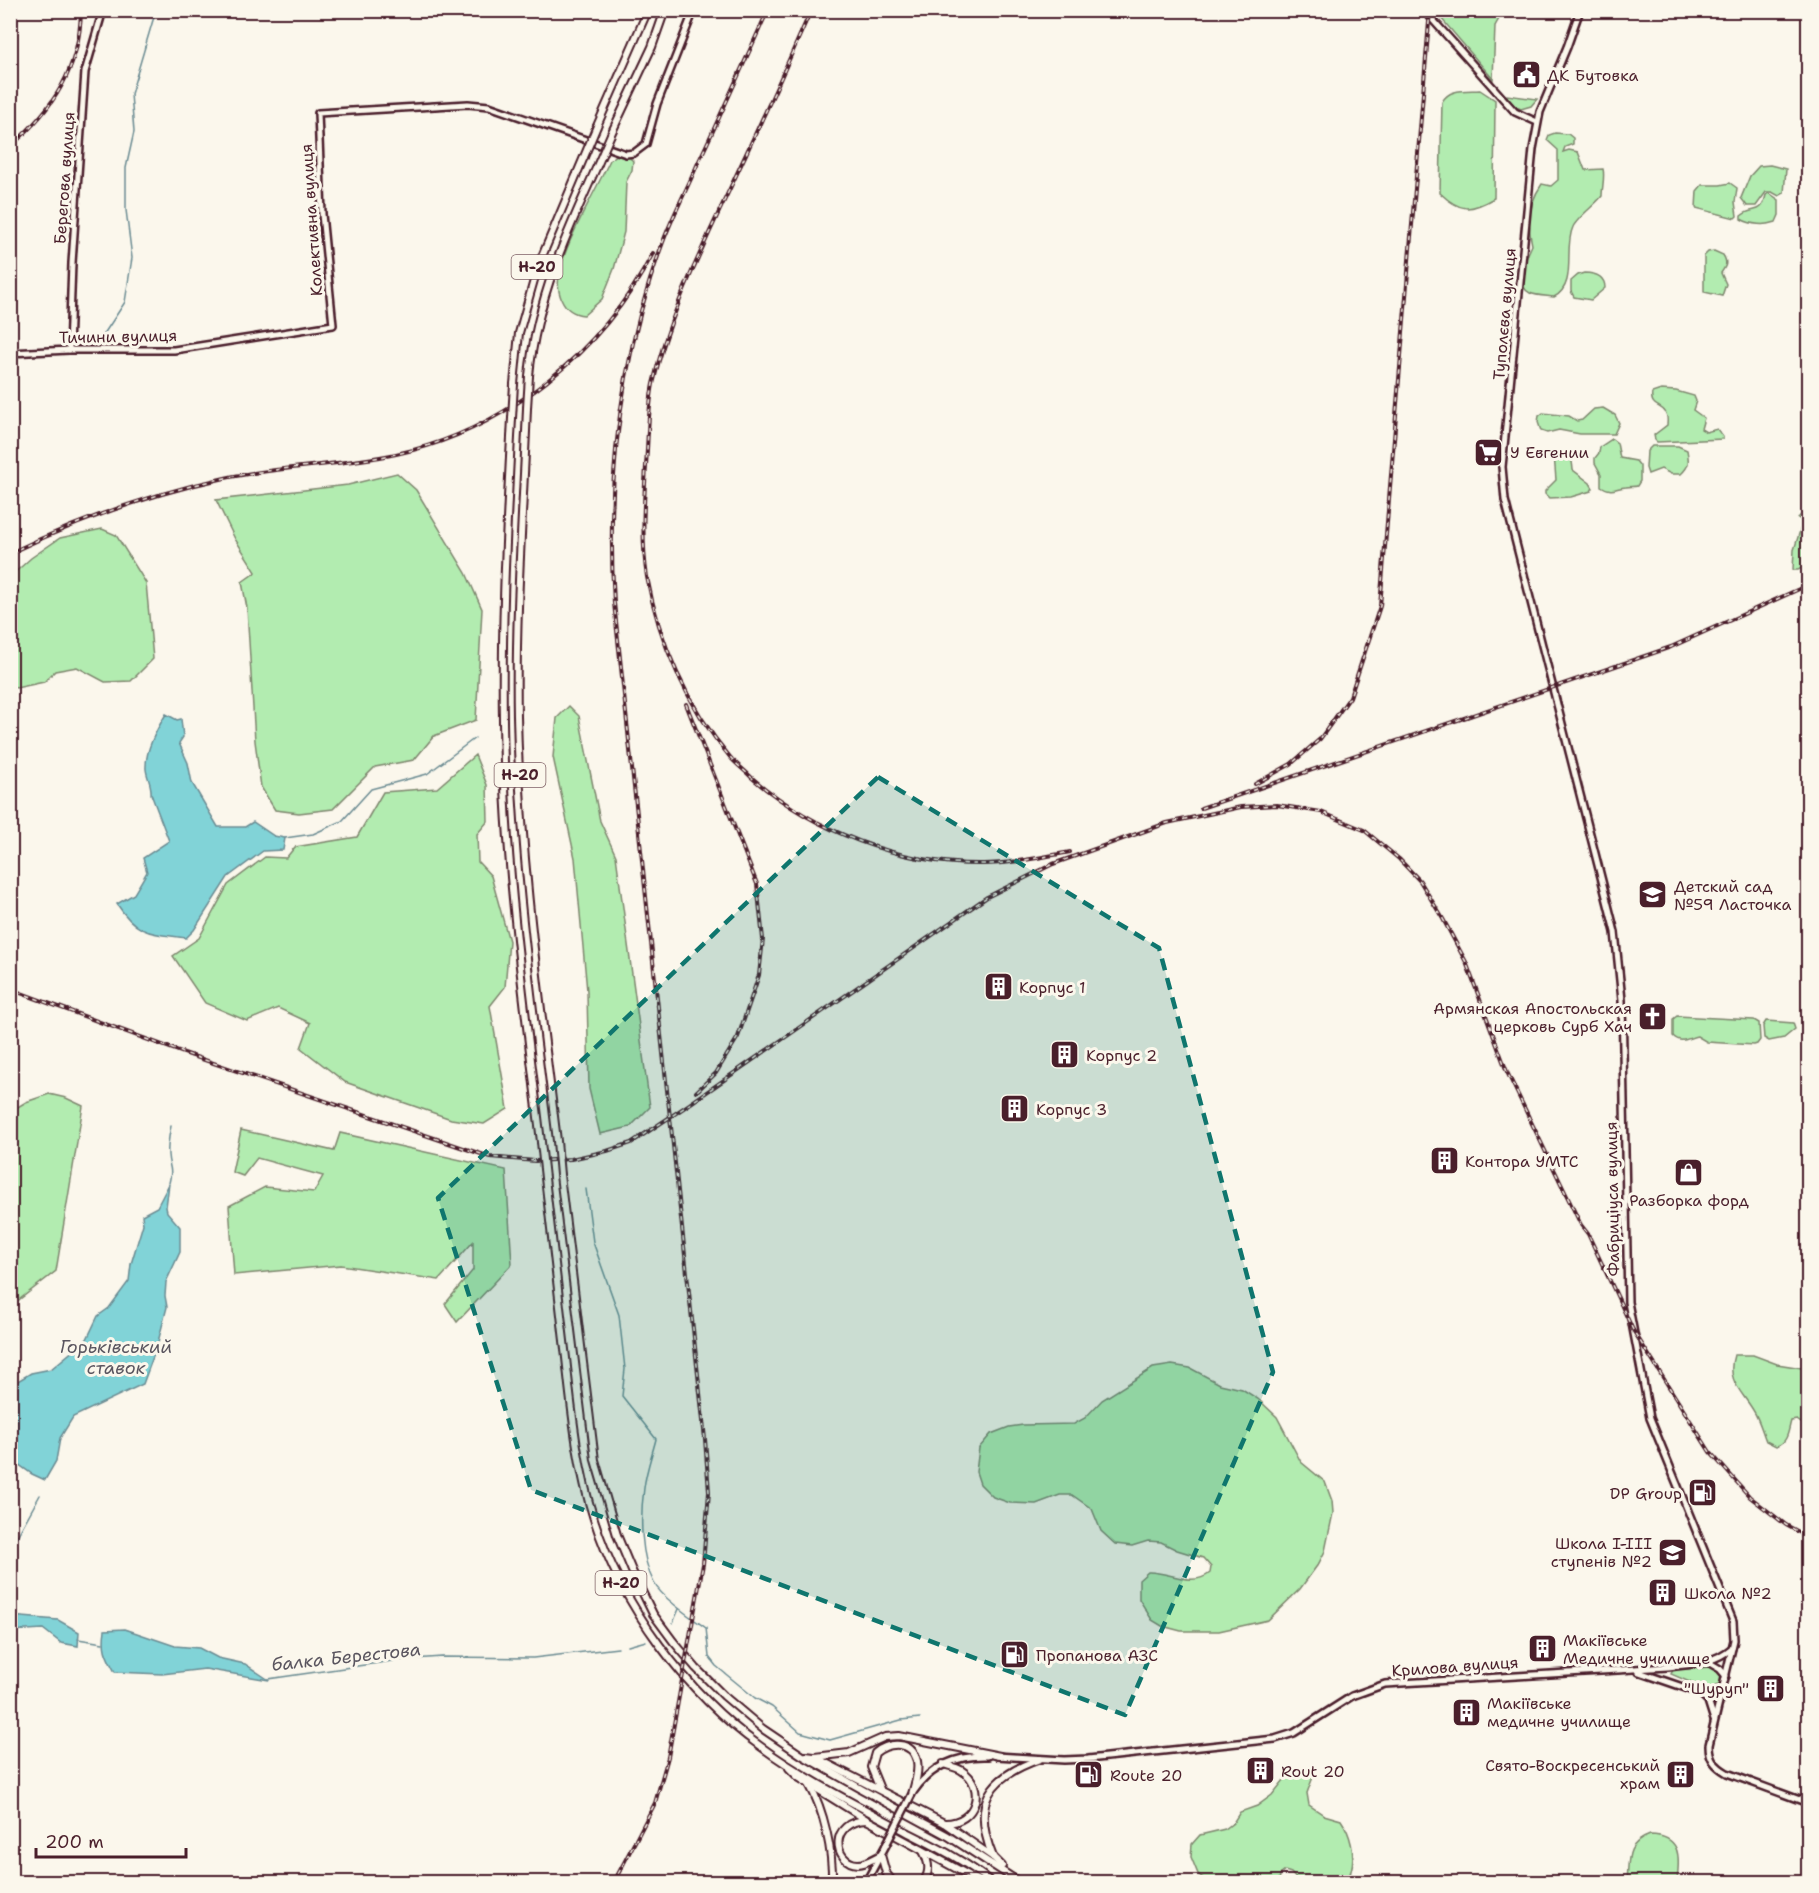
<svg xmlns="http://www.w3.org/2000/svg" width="1819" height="1893" viewBox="0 0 1819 1893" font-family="'Shantell Sans',sans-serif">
<rect width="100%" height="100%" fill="#fbf7ec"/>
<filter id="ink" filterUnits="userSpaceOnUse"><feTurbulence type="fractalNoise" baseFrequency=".0167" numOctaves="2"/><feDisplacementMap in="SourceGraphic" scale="12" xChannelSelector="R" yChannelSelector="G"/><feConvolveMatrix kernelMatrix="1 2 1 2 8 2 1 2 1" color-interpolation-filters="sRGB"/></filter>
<g filter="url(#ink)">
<!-- green -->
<g fill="#b2ecb0" stroke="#7e866e" stroke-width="1.5">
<polygon points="1437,11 1513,11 1500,17 1495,26 1493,79 1441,18 1437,16"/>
<path d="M1480,90L1495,100L1494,198C1470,212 1460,212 1440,193L1442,102C1449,88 1466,91 1480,90Z"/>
<polygon points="1507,96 1507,95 1537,99 1531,106 1521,109 1512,105"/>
<path d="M1555,133L1568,134L1573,138V144L1565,147L1563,152L1569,150L1578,152L1585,170L1603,169C1605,177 1602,187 1602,196C1595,205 1577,218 1573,227C1563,248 1578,285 1554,297C1547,296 1536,296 1530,293C1514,286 1527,255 1532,245C1527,224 1529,202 1542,184L1551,186L1558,180V150L1547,140L1549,135Z"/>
<path d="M617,155L628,156L633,161L632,170L626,182L624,232L614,269L602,299L584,315C561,313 555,290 560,270C568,237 595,192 610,160Z"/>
<polygon points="1770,165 1786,169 1784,193 1779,196 1772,192 1766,192 1756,206 1747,206 1741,198 1750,176 1759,166"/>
<polygon points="1730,183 1737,188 1735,202 1737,216 1735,218 1696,208 1697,191 1702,185 1720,185"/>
<path d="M1769,193L1779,200V215L1776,222C1765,226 1751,225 1741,219V216C1754,205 1761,217 1766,195Z"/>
<path d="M1714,251L1723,255C1728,263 1726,266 1721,273L1726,284L1722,296L1704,292V256L1708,252Z"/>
<path d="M1584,273C1595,273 1605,276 1605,288L1591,300L1574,297L1571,291V281L1578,275Z"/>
<path d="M1661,390L1676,391L1694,396L1696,401L1693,410L1704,418L1701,429L1706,432L1717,429L1723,437V439L1657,442L1655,440L1654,435L1667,425C1670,401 1649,412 1652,393Z"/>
<polygon points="1603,408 1615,415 1619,423 1614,434 1580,434 1559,430 1547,433 1541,431 1538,422 1539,416 1543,413 1569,416 1577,421 1582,420 1594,409"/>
<path d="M1612,439L1617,443L1620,458L1636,461L1640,466V481L1637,486C1634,487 1630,486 1626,487C1616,487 1613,494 1601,486V474L1595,463V458L1599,453L1600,447Z"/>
<path d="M1652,446H1678L1687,450C1689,461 1690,466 1681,474H1671L1661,469L1648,474L1646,468L1647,451Z"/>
<path d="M1560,451C1572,454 1572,459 1573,470L1590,483L1593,488L1591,491L1571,497L1549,498L1545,494V491L1556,480L1554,454Z"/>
<polygon points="397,473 416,490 466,573 482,609 476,720 434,736 414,760 375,767 333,809 299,813 275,810 261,787 255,741 247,608 242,582 256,572 235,539 216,500 348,485"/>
<polygon points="1808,511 1808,565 1798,570 1793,570 1794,550 1803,521 1798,518 1803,513"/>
<polygon points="102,529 116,535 146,583 153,659 131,681 105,682 77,667 55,671 44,682 16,688 11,685 11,576 31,558 60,538"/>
<polygon points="569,706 579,716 600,821 616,856 650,1107 630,1127 600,1134 589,1089 587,991 575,858 553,757 557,718"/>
<polygon points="475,755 487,785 488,821 477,834 478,862 491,876 509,941 505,987 490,1006 508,1109 484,1124 451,1119 345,1082 301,1048 310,1023 278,1008 247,1021 205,1003 173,956 199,938 228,885 265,857 286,858 295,847 357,837 383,792 437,788"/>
<path d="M1677,1016L1754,1020L1759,1023L1760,1040L1757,1044L1754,1045L1707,1042L1697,1036C1689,1037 1682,1045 1673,1036V1019Z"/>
<polygon points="1766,1021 1793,1023 1795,1029 1784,1038 1769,1041 1764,1038 1763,1026"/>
<polygon points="49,1094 66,1098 83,1106 56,1271 11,1306 11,1111 26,1102"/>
<polygon points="241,1130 334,1151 340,1133 506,1170 512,1264 457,1322 445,1304 473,1270 473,1242 439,1280 341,1265 234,1275 229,1206 265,1187 314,1192 323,1176 257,1158 243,1176 232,1172"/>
<path d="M1734,1355H1753L1777,1364L1808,1369V1428L1797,1420L1791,1421C1788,1431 1788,1443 1776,1446L1766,1441C1762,1431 1759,1419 1753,1410C1741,1390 1726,1381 1734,1355Z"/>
<path d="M1172,1365L1190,1368L1220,1384L1242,1389L1258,1399L1277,1417L1301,1462L1325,1482L1332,1501L1333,1513L1325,1551L1319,1563L1300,1589L1268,1620L1219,1631H1181L1162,1626L1152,1620L1139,1599V1580L1148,1572C1168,1571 1192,1588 1210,1573L1211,1567L1203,1558L1177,1550L1161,1542L1148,1541L1132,1546L1115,1544L1101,1531L1092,1509L1072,1495H1060L1036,1504L1010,1503L993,1497L980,1484L976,1472L979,1448L991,1434L1009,1427L1023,1425L1074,1424L1085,1418L1102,1400L1153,1368Z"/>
<path d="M1712,1667L1719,1671L1722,1681C1719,1687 1716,1690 1708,1690L1671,1674L1673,1670Z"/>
<path d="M1304,1769L1313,1777L1307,1793L1309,1805L1324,1815L1341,1820C1350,1833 1356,1854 1351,1871C1350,1875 1345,1879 1342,1882H1299L1291,1873L1285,1871L1280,1875L1279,1882H1208L1198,1874L1191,1857L1192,1844L1200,1835L1225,1829L1233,1823L1240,1812L1257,1806L1272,1795L1292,1770Z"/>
<path d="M1650,1835C1683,1836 1679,1858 1677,1882H1627C1629,1860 1625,1844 1650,1835Z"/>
</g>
<!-- water -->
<g fill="#81d3d7" stroke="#6b8b92" stroke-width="1.5">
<path d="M166,714L177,720L181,719L183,737L179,743L188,763L192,783L218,827H245L253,822L274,836L285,838L283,850L263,851L228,877L194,930L186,938C151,933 138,936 117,904L134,894L147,872L143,858L169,841L151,794C152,785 147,778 146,769C145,750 157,729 166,714Z"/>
<polygon points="169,1184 166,1207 167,1212 180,1227 180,1252 166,1282 165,1296 167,1307 157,1346 143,1384 73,1417 60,1438 56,1461 45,1480 32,1474 11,1459 11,1385 31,1373 51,1369 87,1339 98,1316 109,1308 129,1281 131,1264 143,1224 142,1215 157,1207"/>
<polygon points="10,1616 58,1620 79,1632 78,1646 61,1643 43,1629 11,1631"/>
<path d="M125,1629L175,1646L199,1648L218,1658L245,1664L269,1680L205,1669L162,1674L115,1672C106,1655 102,1649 105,1630Z"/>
</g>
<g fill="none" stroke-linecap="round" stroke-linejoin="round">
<!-- stream -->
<g stroke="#6b8b92" stroke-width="1.5">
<polyline points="100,340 125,302 132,258 126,210 126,168 134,132 131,94 156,10"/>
<polyline points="285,838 313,834 342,821 371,789 427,774 475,738"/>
<path d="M169,1183C173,1167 169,1169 168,1155C167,1145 169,1136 171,1126"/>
<path d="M586,1189L593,1242L619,1315L625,1369L622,1396L656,1439C652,1455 646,1471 644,1488C640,1517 640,1556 654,1583C662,1598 692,1618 706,1628L709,1657L716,1666L755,1698L772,1707L800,1732L830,1740L901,1720L920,1718"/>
<polyline points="10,1549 40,1495"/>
<polyline points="673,1623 679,1609"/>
<polyline points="78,1639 103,1643"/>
<polyline points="628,1646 646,1641"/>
<polyline points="268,1679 399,1660 442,1657 533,1658 618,1648"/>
</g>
<defs>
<g id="tertiary">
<polyline points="1424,10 1515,112 1537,122"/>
<polyline points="69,350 72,263 85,72 103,10"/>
<polyline points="10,353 69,350 174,350 333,325 322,214 318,113 468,104 489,106 626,154 634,153 646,144 657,104 694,10"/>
</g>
<g id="secondary">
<path d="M1580,10L1567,47L1540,112L1533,149L1502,467L1505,500L1615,932L1622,1000L1628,1302L1650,1418L1733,1621L1734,1640L1709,1745C1709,1759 1715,1766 1727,1773L1808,1803"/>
<polyline points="1708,1662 1720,1669 1726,1676"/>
<polyline points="1639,1672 1700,1693 1708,1694 1723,1688"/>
<polyline points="1701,1694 1708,1701 1714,1720"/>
<path d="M997,1756L1064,1760L1088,1759L1275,1739L1294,1733L1352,1696L1385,1684L1668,1667C1692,1664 1713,1664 1732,1648"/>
<path d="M914,1791C932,1765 957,1755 988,1756"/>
<polyline points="866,1882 886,1845"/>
</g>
<g id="primary">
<polyline points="597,126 648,10"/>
<polyline points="611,134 652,47 665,10"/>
<path d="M529,376C536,300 567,232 598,164"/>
<polyline points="514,384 519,333 538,266 584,157"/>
<path d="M527,408C523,510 515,614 517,716C520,858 540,1000 557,1141"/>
<path d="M512,418C506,533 500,647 504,762C508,889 526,1016 541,1142"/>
<polyline points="560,1175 595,1460 617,1535 632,1571 653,1614 673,1641 696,1668 724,1696 763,1729 803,1756 863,1790 948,1836 1019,1882"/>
<path d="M545,1178C552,1238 559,1298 566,1358C572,1412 577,1467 594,1519C621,1605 687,1694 760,1746C806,1780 859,1806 909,1833C937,1847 967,1862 991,1882"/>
<polyline points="806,1756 814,1757 944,1823 993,1857 1002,1866"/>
<polyline points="815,1757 849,1753 885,1737 899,1736 1000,1756"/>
<path d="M943,1764C949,1766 956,1767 961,1770C987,1786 977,1824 944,1823"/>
<polyline points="789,1768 798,1777 867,1820 981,1882"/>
<path d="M809,1784C824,1810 833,1852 832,1882"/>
<path d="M880,1789L871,1767L875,1753C889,1742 912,1740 917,1761C919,1772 915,1784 912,1794"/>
<path d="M867,1820C828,1821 833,1863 858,1864C866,1864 874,1858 881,1855L886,1873L893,1882"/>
<path d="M993,1857C971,1803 988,1777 1040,1759"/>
<path d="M923,1882C931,1872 929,1862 923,1851"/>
</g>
</defs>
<!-- tertiary casing -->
<use href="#tertiary" stroke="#4a1f2b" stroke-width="10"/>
<!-- secondary casing -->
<use href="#secondary" stroke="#4a1f2b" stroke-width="10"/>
<!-- primary casing -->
<use href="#primary" stroke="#4a1f2b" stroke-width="10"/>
<!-- tertiary -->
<use href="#tertiary" stroke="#fbf7ec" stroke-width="5"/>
<!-- secondary -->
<use href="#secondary" stroke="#fbf7ec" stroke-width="5"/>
<!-- primary -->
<use href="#primary" stroke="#fbf7ec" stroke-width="6"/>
<defs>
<g id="rail">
<path d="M811,10C781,79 750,146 718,214C693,268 666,325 653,384C648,410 648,438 646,466C644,502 641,540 647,577C659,642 687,706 730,757C736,764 744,770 751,777C813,831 900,865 983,864C1012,864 1041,857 1070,852"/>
<path d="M10,147C53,109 80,69 81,10"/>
<path d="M10,553C79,520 150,494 225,478C281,466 339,466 396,454C505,431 603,351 653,253"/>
<polyline points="686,704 757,884 763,939 759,975 738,1037 716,1073 696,1092"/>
<polyline points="1255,784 1291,764 1320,739 1350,697 1380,606 1430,10"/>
<polyline points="1201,808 1671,647 1808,585"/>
<polyline points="10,989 184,1053 490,1157 535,1161 571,1159 607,1151 631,1143 688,1105 987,897 1053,864 1167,823 1241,807 1277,805 1321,812 1364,830 1399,859 1420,881 1443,919 1466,962 1507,1072 1581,1225 1588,1234 1633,1330 1710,1452 1750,1497 1786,1525 1808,1537"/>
<path d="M614,1882L655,1803L668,1757L703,1564L709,1492L705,1439L614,603C606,480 620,358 663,242C673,215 687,189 698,163C722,112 745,61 768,10"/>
</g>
</defs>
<!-- rail casing -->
<use href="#rail" stroke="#4a1f2b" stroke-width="4"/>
<!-- rail -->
<use href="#rail" stroke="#fbf7ec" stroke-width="1.5" stroke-dasharray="4.5" stroke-linecap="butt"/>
<defs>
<polyline id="secondary-bridge" points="886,1845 912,1794"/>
<g id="primary-bridge">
<polyline points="584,157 597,126"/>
<polyline points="598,164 611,134"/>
<polyline points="527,408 529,376"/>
<polyline points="512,418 514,384"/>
<polyline points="557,1141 560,1175"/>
<polyline points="541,1142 545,1178"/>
</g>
</defs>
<!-- secondary-bridge casing -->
<use href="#secondary-bridge" stroke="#4a1f2b" stroke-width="10" stroke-linecap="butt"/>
<!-- primary-bridge casing -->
<use href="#primary-bridge" stroke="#4a1f2b" stroke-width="10" stroke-linecap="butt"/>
<!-- secondary-bridge -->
<use href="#secondary-bridge" stroke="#fbf7ec" stroke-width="5"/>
<!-- primary-bridge -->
<use href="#primary-bridge" stroke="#fbf7ec" stroke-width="6"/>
</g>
</g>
<!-- marked area -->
<path fill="#0f766e" fill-opacity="0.2" stroke="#0f766e" stroke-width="4.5" stroke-dasharray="12 8" stroke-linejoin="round" d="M878,777L1159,948L1273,1372L1125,1715L531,1490L438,1198Z"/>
<!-- icons -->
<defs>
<symbol id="civic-square" viewBox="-11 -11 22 22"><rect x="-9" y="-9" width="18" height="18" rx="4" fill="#4a1f2b" stroke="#fbf7ec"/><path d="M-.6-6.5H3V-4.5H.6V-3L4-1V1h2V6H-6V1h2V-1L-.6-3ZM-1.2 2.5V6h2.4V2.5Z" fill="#fff"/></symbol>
<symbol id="supermarket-square" viewBox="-11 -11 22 22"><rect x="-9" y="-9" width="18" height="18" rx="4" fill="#4a1f2b" stroke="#fbf7ec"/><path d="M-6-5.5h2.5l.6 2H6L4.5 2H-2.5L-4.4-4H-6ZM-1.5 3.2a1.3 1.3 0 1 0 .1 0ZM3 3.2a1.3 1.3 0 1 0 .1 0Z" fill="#fff"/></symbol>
<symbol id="school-square" viewBox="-11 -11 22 22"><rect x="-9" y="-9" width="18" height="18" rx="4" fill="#4a1f2b" stroke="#fbf7ec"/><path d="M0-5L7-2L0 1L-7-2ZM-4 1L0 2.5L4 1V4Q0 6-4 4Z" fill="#fff"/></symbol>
<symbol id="building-square" viewBox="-11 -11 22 22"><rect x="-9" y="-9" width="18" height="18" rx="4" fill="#4a1f2b" stroke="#fbf7ec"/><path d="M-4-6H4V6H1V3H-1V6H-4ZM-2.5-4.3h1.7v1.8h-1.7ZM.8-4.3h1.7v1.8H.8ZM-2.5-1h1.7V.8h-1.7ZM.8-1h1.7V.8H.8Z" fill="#fff"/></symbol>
<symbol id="church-square" viewBox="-11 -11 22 22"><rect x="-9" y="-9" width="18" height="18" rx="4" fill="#4a1f2b" stroke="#fbf7ec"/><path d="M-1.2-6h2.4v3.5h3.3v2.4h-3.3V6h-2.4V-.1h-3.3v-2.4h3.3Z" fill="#fff"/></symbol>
<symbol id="shop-square" viewBox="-11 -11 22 22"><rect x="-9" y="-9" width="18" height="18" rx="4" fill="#4a1f2b" stroke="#fbf7ec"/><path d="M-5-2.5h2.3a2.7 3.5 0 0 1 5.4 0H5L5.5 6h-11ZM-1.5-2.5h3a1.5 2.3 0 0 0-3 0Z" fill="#fff"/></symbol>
<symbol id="fuel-square" viewBox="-11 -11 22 22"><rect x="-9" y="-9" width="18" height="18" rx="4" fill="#4a1f2b" stroke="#fbf7ec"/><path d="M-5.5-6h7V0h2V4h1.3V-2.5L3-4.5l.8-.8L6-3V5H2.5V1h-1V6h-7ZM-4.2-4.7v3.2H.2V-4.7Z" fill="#fff"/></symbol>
</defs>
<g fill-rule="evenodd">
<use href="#civic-square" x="1510" y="58" width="33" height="33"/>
<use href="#supermarket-square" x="1472" y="436" width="33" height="33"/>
<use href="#school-square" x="1636" y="878" width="33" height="33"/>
<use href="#building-square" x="982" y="970" width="33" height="33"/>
<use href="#church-square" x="1636" y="1000" width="33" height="33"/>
<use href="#building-square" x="1048" y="1038" width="33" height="33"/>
<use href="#building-square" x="998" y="1092" width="33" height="33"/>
<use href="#building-square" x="1428" y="1144" width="33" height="33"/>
<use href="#shop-square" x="1672" y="1156" width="33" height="33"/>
<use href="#fuel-square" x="1686" y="1476" width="33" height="33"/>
<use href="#school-square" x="1656" y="1536" width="33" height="33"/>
<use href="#building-square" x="1646" y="1576" width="33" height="33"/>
<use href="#building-square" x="1526" y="1632" width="33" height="33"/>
<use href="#fuel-square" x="998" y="1638" width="33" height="33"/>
<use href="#building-square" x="1754" y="1672" width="33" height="33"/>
<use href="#building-square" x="1450" y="1696" width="33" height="33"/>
<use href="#building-square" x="1244" y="1754" width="33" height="33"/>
<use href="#building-square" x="1664" y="1758" width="33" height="33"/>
<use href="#fuel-square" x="1072" y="1758" width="33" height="33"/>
</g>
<g text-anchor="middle" stroke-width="6" stroke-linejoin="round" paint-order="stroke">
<!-- shield labels -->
<g fill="#fbf7ec" stroke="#7f6065" stroke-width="1.5">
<rect x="511.5" y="255" width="51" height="24" rx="4.5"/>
<rect x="494.5" y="763" width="51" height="24" rx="4.5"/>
<rect x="595.5" y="1571" width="51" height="24" rx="4.5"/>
</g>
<g font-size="15" font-weight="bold" fill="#4a1f2b">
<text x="537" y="272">Н-20</text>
<text x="520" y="780">Н-20</text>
<text x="621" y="1588">Н-20</text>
</g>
<!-- poi labels -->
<g font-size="16" fill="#4a1f2b" stroke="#fbf7ec" text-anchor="start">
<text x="1547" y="81">ДК Бутовка</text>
<text x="1510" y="458">У Евгении</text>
<text x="1674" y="892">Детский сад<tspan x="1674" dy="18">№59 Ласточка</tspan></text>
<text x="1019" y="993">Корпус 1</text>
<text x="1632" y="1014" text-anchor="end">Армянская Апостольская<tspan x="1632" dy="18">церковь Сурб Хач</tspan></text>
<text x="1086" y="1061">Корпус 2</text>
<text x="1036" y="1115">Корпус 3</text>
<text x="1465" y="1167">Контора УМТС</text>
<text x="1689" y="1206" text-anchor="middle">Разборка форд</text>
<text x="1682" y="1499" text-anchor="end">DP Group</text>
<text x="1652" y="1549" text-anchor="end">Школа I-III<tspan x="1652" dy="18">ступенів №2</tspan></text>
<text x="1684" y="1599">Школа №2</text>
<text x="1563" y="1646">Макіївське<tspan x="1563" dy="18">Медичне училище</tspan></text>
<text x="1036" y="1661">Пропанова АЗС</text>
<text x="1749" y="1694" text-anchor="end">"Шуруп"</text>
<text x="1487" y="1709">Макіївське<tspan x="1487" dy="18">медичне училище</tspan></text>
<text x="1660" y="1771" text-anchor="end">Свято-Воскресенський<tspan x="1660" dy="18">храм</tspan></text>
<text x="1281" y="1777">Rout 20</text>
<text x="1110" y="1781">Route 20</text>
</g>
<!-- street labels -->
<g font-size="16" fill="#4a1f2b" stroke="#fbf7ec">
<text transform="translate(64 178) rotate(-86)" y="6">Берегова вулиця</text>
<text transform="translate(311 220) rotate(-94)" y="6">Колективна вулиця</text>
<text transform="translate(1504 314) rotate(-85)" y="6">Туполєва вулиця</text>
<text transform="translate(118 336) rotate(-1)" y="6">Тичини вулиця</text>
<text transform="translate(1612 1199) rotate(-91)" y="6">Фабриціуса вулиця</text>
<text transform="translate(1455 1666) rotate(-4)" y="6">Крилова вулиця</text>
</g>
<!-- water labels -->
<g font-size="18" font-style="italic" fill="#5a555f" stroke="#fbf7ec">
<text x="116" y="1353">Горьківський<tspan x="116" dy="21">ставок</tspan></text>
<text transform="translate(346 1657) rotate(-6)" y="6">балка Берестова</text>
</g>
</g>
<!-- margin -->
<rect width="1819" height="1893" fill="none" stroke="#fbf7ec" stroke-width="36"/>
<rect x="18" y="18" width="1783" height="1857" fill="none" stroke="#4a1f2b" stroke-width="2" filter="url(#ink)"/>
<!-- scale -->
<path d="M36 1848v9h150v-9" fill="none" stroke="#4a1f2b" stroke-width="3"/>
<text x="45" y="1848" font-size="18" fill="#4a1f2b" stroke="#fbf7ec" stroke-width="4.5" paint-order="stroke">200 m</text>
</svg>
